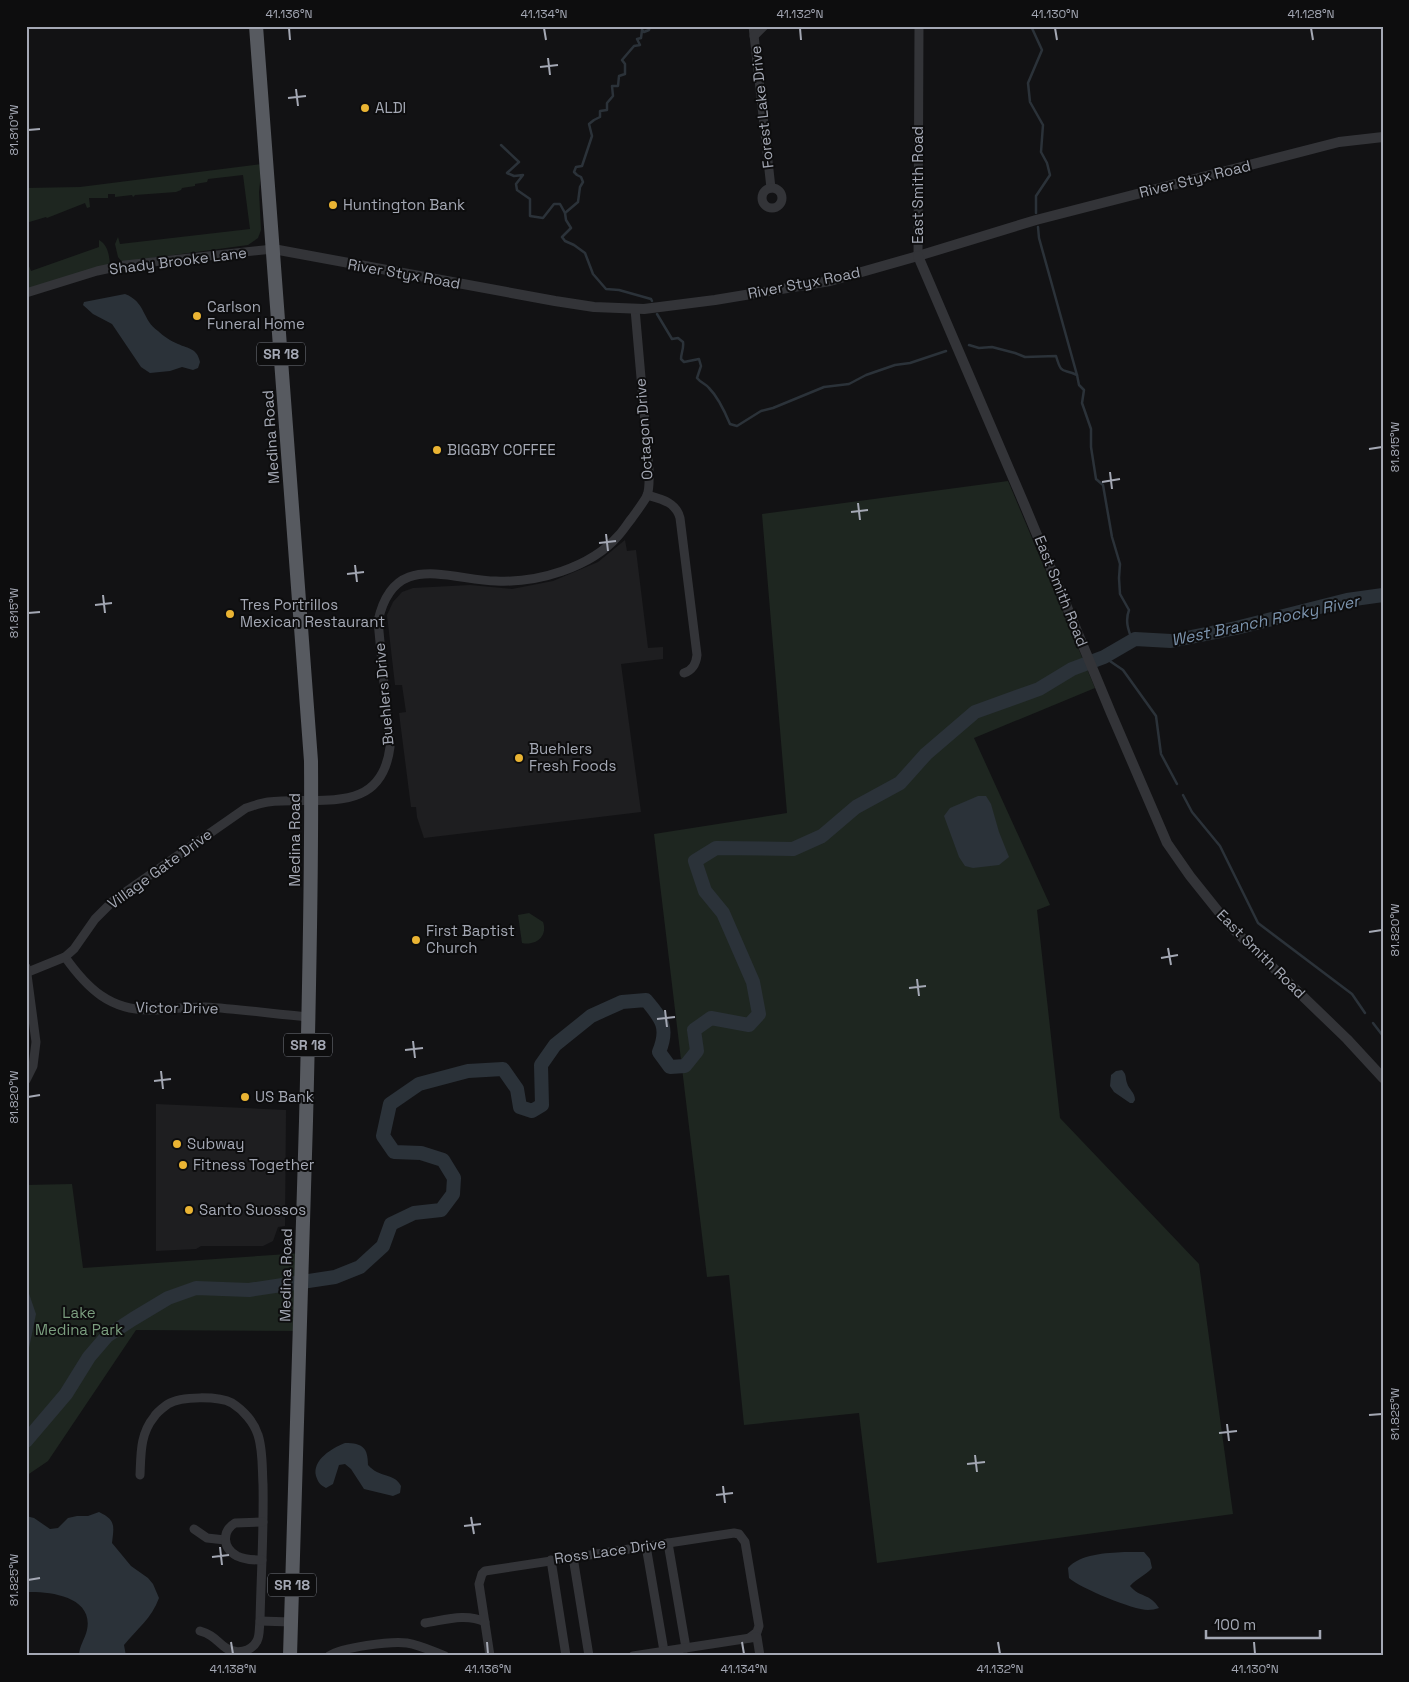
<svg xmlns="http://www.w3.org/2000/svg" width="1409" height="1682" viewBox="0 0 1409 1682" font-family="'Space Grotesk',sans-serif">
<rect width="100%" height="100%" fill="#121214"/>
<!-- built -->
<g fill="#1e1e20">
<polygon points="625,540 627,551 636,550 648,648 663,647 663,659 621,664 641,812 424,838 417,817 416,807 411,807 399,713 406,712 402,685 395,685 387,615 393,602 402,592 413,588 470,585 512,589 553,581 598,562"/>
<polygon points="156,1104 286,1110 285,1226 278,1227 273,1241 263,1246 201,1246 196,1249 156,1251"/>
</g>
<!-- green -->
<g fill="#1e2620">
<polygon points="262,164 259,192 261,230 258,238 248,245 122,262 118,257 115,244 118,237 120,244 250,229 243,175 208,179 207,182 195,184 195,186 182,188 181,190 176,192 135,195 133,197 132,195 115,197 115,194 108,194 108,198 89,198 90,207 87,208 85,203 47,218 46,217 26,223 26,188 80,187"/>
<path d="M99,240C108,245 109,255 110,264L26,290V267L28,264L31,271L99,247Z"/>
<polygon points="1008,481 1095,688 974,738 1050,905 1037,910 1060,1118 1199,1264 1233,1514 877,1563 859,1413 744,1425 729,1275 707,1277 654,834 787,813 762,514"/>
<path d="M529,913L543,922C548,936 536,946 522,943L518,915Z"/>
<polygon points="72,1184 83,1268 303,1253 301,1331 136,1330 48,1461 26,1476 26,1185"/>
</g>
<!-- water -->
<g fill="#2b3239">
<path d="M125,294C146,302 142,320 158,331C163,336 171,341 178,344C189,349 197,348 200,362L198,368L193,370L182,367L170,371L150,373L141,367L112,324L93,314L83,305L84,302Z"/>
<polygon points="978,796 986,796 991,804 999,832 1009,857 999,865 973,868 965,866 959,857 944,816 950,808"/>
<path d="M1122,1070C1127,1075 1125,1077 1127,1083C1129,1090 1135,1092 1135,1100L1133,1103H1130L1114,1092L1110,1086L1111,1075L1116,1071Z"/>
<polygon points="26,1285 36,1314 29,1348 26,1352"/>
<path d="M345,1443C363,1443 368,1448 368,1465C379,1478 395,1473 401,1486L400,1493L393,1496L364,1489L351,1469L345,1464L339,1465L333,1484L326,1488C320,1485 318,1482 316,1476C312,1460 332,1448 345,1443Z"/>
<path d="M99,1512C116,1520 114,1526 112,1543L131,1566L148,1578L153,1584L159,1598C152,1618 137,1629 124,1645L126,1656H79C79,1646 85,1639 87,1630C94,1596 49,1591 26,1592V1516L34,1518L50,1529L58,1528L68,1518L77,1516H88Z"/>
<path d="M1124,1552H1144L1150,1559L1152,1568C1145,1576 1137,1578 1130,1586C1140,1598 1150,1593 1159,1608C1156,1609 1151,1610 1148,1610C1133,1610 1080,1588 1069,1578L1068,1568C1080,1554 1106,1553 1124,1552Z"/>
</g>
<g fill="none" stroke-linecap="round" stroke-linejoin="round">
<!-- stream -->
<g stroke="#2b3239" stroke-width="2.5">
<polyline points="650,26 649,30 644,32 642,30 641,38 637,39 640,45 634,46 622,60 625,64 625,74 619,76 618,86 612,86 613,96 607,103 607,110 600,111 600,117 594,120 589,124 592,136 582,166 576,167 574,172 577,175 581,177 583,182 580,187 578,202 565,213 566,220 571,228 562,237 565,241 574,245 585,253 593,274 606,289 619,290 651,299 652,301"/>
<polyline points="1031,26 1042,50 1028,83 1030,102 1043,125 1041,152 1047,163 1050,175 1036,196 1036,213"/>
<polyline points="501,145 519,162 507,173 514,176 523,175 516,184 517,190 530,199 530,216 543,218 554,204 560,204 565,213"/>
<polyline points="1038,227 1039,238 1077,375"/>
<path d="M657,314L672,339L678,338L683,342C684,349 681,353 681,359L684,362L699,359L701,366L697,378C701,383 706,384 709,388C719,398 725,412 730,424L737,426L761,411L773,408L824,387L849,384L866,375L895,365L910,363L946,351"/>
<path d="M969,345L979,348L992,347L1015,353L1025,357L1056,356C1062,376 1062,368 1077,375L1079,385L1084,390L1082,403L1091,429V447L1096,479L1103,485L1112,537L1120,564L1119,578L1120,594L1129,610C1125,621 1128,629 1132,640"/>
<polyline points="1104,657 1123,670 1156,716 1161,754 1177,784"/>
<polyline points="1183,795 1192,812 1220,846 1258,923 1352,994 1365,1013"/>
<polyline points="1373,1023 1383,1036"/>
</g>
<!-- river -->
<path stroke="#2b3239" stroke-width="14" d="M26,1441L66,1394L89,1357L107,1336L133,1319L168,1298L196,1288L249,1290L335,1277L360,1267L383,1246L391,1224L414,1213L441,1210L453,1194L454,1178L443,1160L421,1153L394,1152L383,1136L390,1104L419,1084L468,1071L503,1069L517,1089L520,1107L532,1111L542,1105L541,1065L555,1045L591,1016L622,1002L646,1000C662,1019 669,1028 659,1052L670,1067L685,1066L697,1051L694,1030L711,1018L749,1025L759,1014L753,982L723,913L705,891L695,861L716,848L793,849L822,836L856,807L900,783L926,754L975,712L1039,689L1072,669L1104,657L1135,639L1171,641L1236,628L1347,600L1383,595"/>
<!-- minor -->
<g stroke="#333438" stroke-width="9">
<polyline points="753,26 771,188"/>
<polyline points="754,36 764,26"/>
<circle cx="772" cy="198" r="10"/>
<polyline points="918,256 919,26"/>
<polyline points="26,293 97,271 125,265 273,249"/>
<path d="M647,495C661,499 676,502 680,518L697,655C696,664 693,670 684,673"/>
<path d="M65,957C87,988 110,1011 152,1010C170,1010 187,1006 205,1007C240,1009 274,1014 309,1017"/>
<path d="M28,972L65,957L74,949L95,919L114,900L246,808C253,806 260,803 268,802C317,795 381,818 390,747L378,621C382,603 390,584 409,577C434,568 470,581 496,581C537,583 590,568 618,536C623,531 627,524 632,518C637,511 643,503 647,496C650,488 649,477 649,469L635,309"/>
<polyline points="26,1080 33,1066 36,1042 26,967"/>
<path d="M140,1475C141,1454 140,1434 154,1417C157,1412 164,1407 168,1404C181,1396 219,1396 232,1403C243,1410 254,1422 258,1435C263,1450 262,1468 263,1484C264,1530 261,1575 260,1621C259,1628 260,1635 257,1641C251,1652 236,1655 226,1648C216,1641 214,1635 200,1631"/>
<polyline points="194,1529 207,1538 225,1540"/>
<polyline points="668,1543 686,1648"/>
<polyline points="646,1546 664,1651"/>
<polyline points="573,1557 589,1656"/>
<path d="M262,1560C253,1560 245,1560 237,1556C222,1548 222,1531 235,1523L263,1522"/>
<polyline points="551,1560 566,1656"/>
<polyline points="260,1621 291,1622"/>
<path d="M425,1623C445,1620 466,1613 485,1622"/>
<path d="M329,1656C342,1647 391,1641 407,1643C420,1645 432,1651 445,1656"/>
<polyline points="490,1656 479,1584 482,1574 485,1571 734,1533 739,1534 745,1542 759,1626 757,1632 749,1638"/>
<polyline points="633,1656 757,1637 760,1656"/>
</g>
<!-- tertiary -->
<g stroke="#333438" stroke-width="10">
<polyline points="273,249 555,301 594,307 644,309 715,300 830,281 918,256 1036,220 1339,142 1383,137"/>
<polyline points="918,256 1025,506 1111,713 1167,843 1190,876 1230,926 1347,1039 1383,1078"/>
</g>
<!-- trunk -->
<path stroke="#575a60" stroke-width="14" d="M256,26L311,761C312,881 309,1001 306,1121C302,1299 296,1477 290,1656"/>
</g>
<!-- ticks -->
<path fill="none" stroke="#a4a8b4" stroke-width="2" d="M289,28L290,40M544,28L546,40M800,28L801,40M1055,28L1057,40M1311,28L1313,40M548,58L550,75M540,67L558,65M296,89L298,106M288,98L306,96M28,130L40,129M1369,449L1382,447M1110,472L1112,489M1102,482L1120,479M858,503L860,520M851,512L868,510M606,534L608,551M599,543L616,541M355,565L357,582M347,574L364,572M103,595L105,613M95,605L112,603M28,613L40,612M1369,932L1382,930M1168,948L1171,965M1161,958L1178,955M917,979L919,996M909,988L926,986M665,1010L667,1027M657,1019L675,1017M413,1041L415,1058M405,1050L423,1048M161,1071L163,1089M154,1081L171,1079M28,1097L40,1095M1369,1415L1382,1414M1227,1424L1229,1441M1219,1433L1237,1431M975,1455L977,1472M967,1464L985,1462M723,1486L725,1503M716,1495L733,1493M471,1517L474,1534M464,1526L481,1524M220,1547L222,1565M212,1557L229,1555M28,1580L40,1578M231,1642L233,1654M487,1642L488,1654M742,1642L744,1654M998,1642L1000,1654M1254,1642L1255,1654"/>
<!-- markers -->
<g fill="#eab433" stroke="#0d0d0e" stroke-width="2">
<circle cx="365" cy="108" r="5"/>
<circle cx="333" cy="205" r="5"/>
<circle cx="197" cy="316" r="5"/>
<circle cx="437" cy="450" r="5"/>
<circle cx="230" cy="614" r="5"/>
<circle cx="519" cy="758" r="5"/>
<circle cx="416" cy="940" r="5"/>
<circle cx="245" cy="1097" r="5"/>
<circle cx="177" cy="1144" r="5"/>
<circle cx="183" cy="1165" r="5"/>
<circle cx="189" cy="1210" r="5"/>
</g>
<g text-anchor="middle" stroke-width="4" stroke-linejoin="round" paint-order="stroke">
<!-- shield labels -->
<g fill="#0d0d0e" stroke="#777a82" stroke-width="1">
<rect x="257" y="342.5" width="48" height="23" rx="4"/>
<rect x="284" y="1033.5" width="48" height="23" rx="4"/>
<rect x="268" y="1573.5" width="48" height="23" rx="4"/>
</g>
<g font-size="14" font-weight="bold" fill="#a4a8b4">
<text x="281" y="359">SR 18</text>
<text x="308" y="1050">SR 18</text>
<text x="292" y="1590">SR 18</text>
</g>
<!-- street labels -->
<g font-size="15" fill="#a4a8b4" stroke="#0d0d0e">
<text transform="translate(762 107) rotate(-96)" y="5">Forest Lake Drive</text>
<text transform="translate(1195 179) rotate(-14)" y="5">River Styx Road</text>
<text transform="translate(918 185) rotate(-90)" y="5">East Smith Road</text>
<text transform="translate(178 261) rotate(-7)" y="5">Shady Brooke Lane</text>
<text transform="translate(404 274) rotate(10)" y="5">River Styx Road</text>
<text transform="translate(804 283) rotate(-11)" y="5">River Styx Road</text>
<text transform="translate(644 429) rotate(-94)" y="5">Octagon Drive</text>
<text transform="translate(271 437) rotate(-94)" y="5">Medina Road</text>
<text transform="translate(1061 591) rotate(68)" y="5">East Smith Road</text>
<text transform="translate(384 694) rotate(-95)" y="5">Buehlers Drive</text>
<text transform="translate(295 840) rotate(-90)" y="5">Medina Road</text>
<text transform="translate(160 869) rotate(-36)" y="5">Village Gate Drive</text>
<text transform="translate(1261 954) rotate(45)" y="5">East Smith Road</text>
<text transform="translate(177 1008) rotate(1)" y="5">Victor Drive</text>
<text transform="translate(286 1275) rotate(-89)" y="5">Medina Road</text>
<text transform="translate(610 1551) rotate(-8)" y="5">Ross Lace Drive</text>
</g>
<!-- poi labels -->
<g font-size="15" fill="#a4a8b4" stroke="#0d0d0e" text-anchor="start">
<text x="375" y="113">ALDI</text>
<text x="343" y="210">Huntington Bank</text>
<text x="207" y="312">Carlson<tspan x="207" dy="17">Funeral Home</tspan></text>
<text x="447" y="455">BIGGBY COFFEE</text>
<text x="240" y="610">Tres Portrillos<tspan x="240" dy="17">Mexican Restaurant</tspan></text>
<text x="529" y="754">Buehlers<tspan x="529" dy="17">Fresh Foods</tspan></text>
<text x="426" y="936">First Baptist<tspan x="426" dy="17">Church</tspan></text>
<text x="255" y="1102">US Bank</text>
<text x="187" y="1149">Subway</text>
<text x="193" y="1170">Fitness Together</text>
<text x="199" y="1215">Santo Suossos</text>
</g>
<!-- park labels -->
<g font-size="15" fill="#7b9e7f" stroke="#0d0d0e">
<text x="79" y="1318">Lake<tspan x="79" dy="17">Medina Park</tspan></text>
</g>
<!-- water labels -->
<g font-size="16" font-style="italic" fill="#7c94ae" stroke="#0d0d0e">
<text transform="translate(1265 620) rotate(-12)" y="6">West Branch Rocky River</text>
</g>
</g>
<!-- border -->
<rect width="1409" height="1682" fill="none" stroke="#0d0d0e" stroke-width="55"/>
<!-- scale -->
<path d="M1206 1630v8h114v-8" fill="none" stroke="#a4a8b4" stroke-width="2.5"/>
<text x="1214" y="1630" font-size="15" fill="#a4a8b4" stroke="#0d0d0e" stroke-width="4" paint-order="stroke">100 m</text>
<rect x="28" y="28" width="1354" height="1626" fill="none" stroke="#a4a8b4" stroke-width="2"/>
<g font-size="12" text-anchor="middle" fill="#a4a8b4">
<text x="289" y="18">41.136°N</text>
<text x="544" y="18">41.134°N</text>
<text x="800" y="18">41.132°N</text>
<text x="1055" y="18">41.130°N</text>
<text x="1311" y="18">41.128°N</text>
<text transform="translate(14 130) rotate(-90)" y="4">81.810°W</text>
<text transform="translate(1395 447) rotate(-90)" y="4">81.815°W</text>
<text transform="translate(14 613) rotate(-90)" y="4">81.815°W</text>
<text transform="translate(1395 930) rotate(-90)" y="4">81.820°W</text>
<text transform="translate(14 1097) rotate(-90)" y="4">81.820°W</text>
<text transform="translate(1395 1414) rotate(-90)" y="4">81.825°W</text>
<text transform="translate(14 1580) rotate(-90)" y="4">81.825°W</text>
<text x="233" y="1673">41.138°N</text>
<text x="488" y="1673">41.136°N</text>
<text x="744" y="1673">41.134°N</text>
<text x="1000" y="1673">41.132°N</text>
<text x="1255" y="1673">41.130°N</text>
</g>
</svg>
